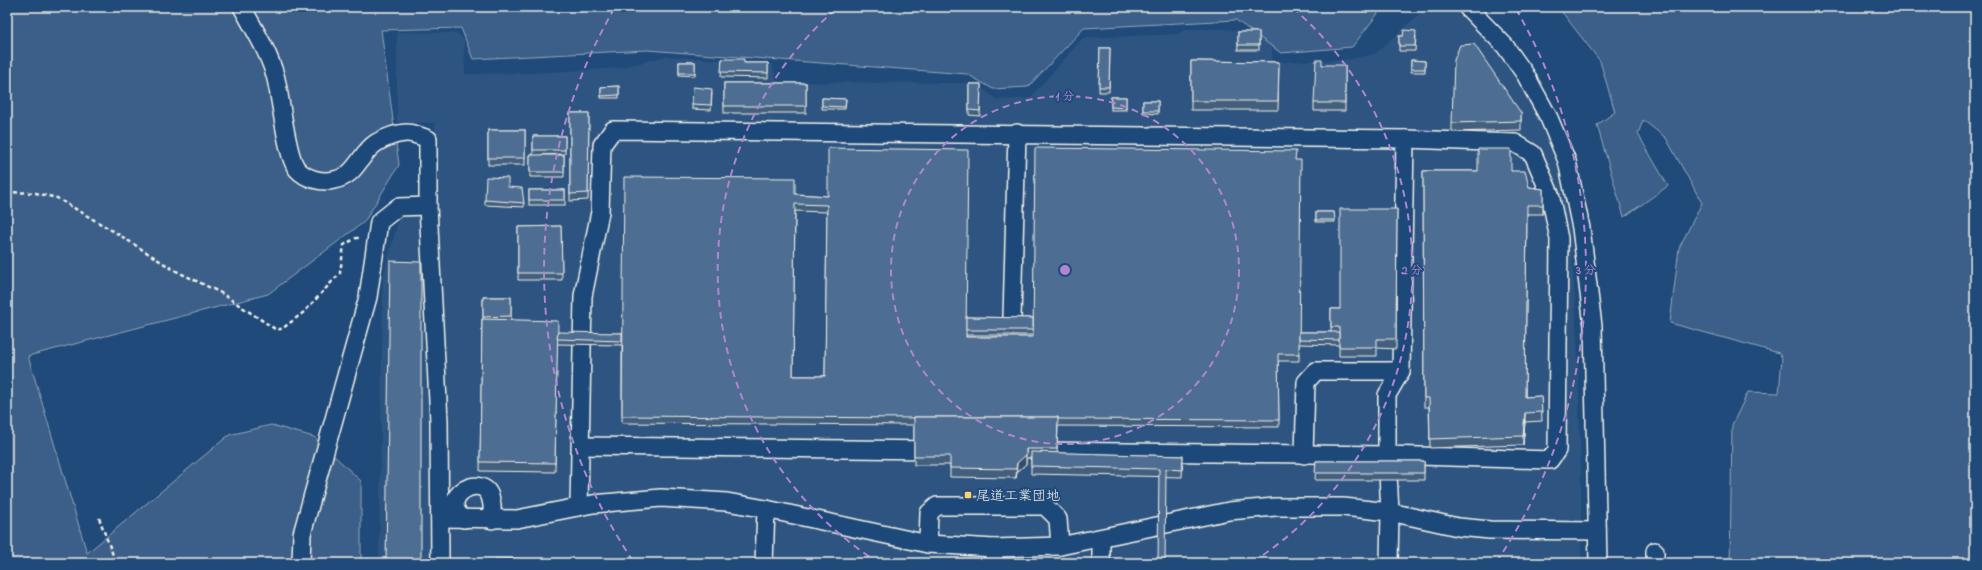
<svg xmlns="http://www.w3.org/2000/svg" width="1982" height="570" viewBox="0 0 1982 570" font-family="'Indie Flower','Klee One',sans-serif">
<rect width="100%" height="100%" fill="#1f4a7a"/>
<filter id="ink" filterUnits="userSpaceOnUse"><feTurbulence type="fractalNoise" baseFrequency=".025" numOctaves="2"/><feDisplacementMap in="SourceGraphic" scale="8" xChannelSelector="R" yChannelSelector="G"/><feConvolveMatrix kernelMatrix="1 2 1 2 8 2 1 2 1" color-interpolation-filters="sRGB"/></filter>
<g filter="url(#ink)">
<!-- built -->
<polygon fill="#2d5581" points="1427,7 1452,7 1477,31 1501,57 1530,101 1543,124 1563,182 1571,225 1578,360 1581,477 1581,563 379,563 383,278 400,213 435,201 435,123 397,122 397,32 457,33 464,40 465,74 530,73 620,68 666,56 772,64 777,82 976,83 997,100 1030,98 1083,38 1178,34 1186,29 1224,29 1249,32 1272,44 1272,62 1346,60 1375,54"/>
<!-- green -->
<g fill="#3a5f88" stroke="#97a8b8">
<polygon points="7,7 1383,7 1352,47 1281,53 1236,20 1084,28 1028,87 993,89 967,74 647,50 473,59 461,28 381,30 399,165 364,222 268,294 28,356 87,553 229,435 271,425 314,437 361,481 361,563 7,563"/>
<polygon points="1558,7 1975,7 1975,563 1730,563 1732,425 1748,392 1779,393 1782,358 1779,353 1670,323 1679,248 1702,203 1666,138 1643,120 1638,134 1668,186 1624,217 1597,125 1615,112 1600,61"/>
</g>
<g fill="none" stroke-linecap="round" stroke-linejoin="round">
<defs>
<g id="minor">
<path d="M242,7C254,29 268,51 275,75C281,96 286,156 297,169C306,179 322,183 334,180C357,176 359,154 376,143C384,138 397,133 407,133C414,133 422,137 428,139V206L439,421L440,563"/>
<polyline points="1467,7 1505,46 1525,74 1549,118 1567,161 1581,228 1593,326 1598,563"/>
<polyline points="1012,318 1017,133"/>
<polyline points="581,446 936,450"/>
<polyline points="1035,451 1387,455 1550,460 1557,450 1559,239 1550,194 1533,154 1515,143 1405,139"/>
<polyline points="1304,455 1306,382 1316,371 1401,371"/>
<polyline points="579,507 583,296 600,212 602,145 613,130 1405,139 1401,371 1387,395 1387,455 1390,512 1389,563"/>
<polyline points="440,518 517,519 593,504 661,498 727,502 766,509 928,544 994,548 1060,546 1229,511 1275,507 1343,507 1390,512 1458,527 1490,530 1597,531"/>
<path d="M464,519C435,497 485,469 491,500C493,506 492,513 492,520"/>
<polyline points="928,544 929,513 937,506 1045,506 1058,519 1060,546"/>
<polyline points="994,548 994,563"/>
<polyline points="301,563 302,534 368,297 379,222 398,207 428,206"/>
<polyline points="764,563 766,509"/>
<polyline points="1101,563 1101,538"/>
<polyline points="1655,563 1655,551"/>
</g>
</defs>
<!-- minor casing -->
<use href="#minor" stroke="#f4f1e8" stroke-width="20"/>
<!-- path -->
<g stroke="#f4f1e8" stroke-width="2.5" stroke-dasharray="4 3" stroke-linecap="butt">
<polyline points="7,192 36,193 57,198 118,234 174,270 221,293 275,329 282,329 304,312 340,273 344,245 356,238 361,238"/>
<polyline points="99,518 116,563"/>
</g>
<!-- minor -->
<use href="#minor" stroke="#1f4a7a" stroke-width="17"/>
</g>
<!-- wall -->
<g fill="#425f7e" stroke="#f4f1e8" fill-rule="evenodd">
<rect x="1238" y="32" width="21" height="18"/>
<polygon points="1399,36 1416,36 1415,51 1399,51"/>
<polygon points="1100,48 1110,48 1109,92 1099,92"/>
<polygon points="722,59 744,63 768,63 768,78 721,77"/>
<polygon points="1411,60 1425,61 1425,72 1411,72"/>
<polygon points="1191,61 1279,62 1278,110 1191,110"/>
<polygon points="679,62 695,62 695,76 679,75"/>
<polygon points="1345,65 1345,111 1314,111 1314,103"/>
<rect x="724" y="83" width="82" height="30"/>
<polygon points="969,84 981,84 980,116 969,115"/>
<polygon points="619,86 619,98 601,98 601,87"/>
<polygon points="712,93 711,110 692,109 692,104"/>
<rect x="1111" y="97" width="15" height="13"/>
<polygon points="822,98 846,99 845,109 822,109"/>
<polygon points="1143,101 1158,101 1158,114 1143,113"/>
<polygon points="570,113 589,113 588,200 570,201"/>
<polygon points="1521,113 1521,130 1452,132 1452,123"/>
<rect x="488" y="130" width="37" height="35"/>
<polygon points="533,136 565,136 565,154 541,155 564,155 564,177 530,177 530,155 533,155"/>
<path d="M1296,160L1299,332H1331V309H1340L1397,209L1396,349L1377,348V356H1339V345L1299,344V361H1278L1279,427L1058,426L1057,453L1183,456L1182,477L1031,474V458H1026V464L1017,472L1016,478L950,477V465H914V425L622,423V345L557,344L555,472L480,471L482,319H483V297H511V320L558,335L622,333L795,194L828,196L966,317L1033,318ZM795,211L827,212L825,376H793ZM966,335H1033V337H966Z"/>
<polygon points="1423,171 1511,171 1529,187 1543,189 1543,214 1527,214 1525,397 1541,396 1542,421 1525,422 1523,445 1430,448 1429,407 1424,407"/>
<polygon points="508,187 524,203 524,207 485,205 485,200"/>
<rect x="529" y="190" width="36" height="15"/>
<polygon points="1316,212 1334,212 1335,222 1316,222"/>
<polygon points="561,226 562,280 518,280 518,227"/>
<polygon points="1316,461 1424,461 1424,480 1315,480"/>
</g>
<!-- shaded-wall -->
<g fill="#364d66" stroke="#f4f1e8">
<polygon points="1525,413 1525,422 1523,445 1523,436"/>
<polygon points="1026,449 1026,464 1017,472 1016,478 1017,463"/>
</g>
<!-- building -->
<g fill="#4d6e92" stroke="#f4f1e8" fill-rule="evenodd">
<polygon points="1404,30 1416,31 1415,46 1399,46 1399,36 1403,36"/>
<rect x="1238" y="32" width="21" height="13"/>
<polygon points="1474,44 1521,113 1521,121 1452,123 1454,60 1460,45"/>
<polygon points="1100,48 1110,48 1109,87 1099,87"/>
<polygon points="722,59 744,59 744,63 768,63 768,73 721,72"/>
<polygon points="1316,60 1322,60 1322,65 1345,65 1345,103 1314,103"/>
<polygon points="1411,60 1425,61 1425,69 1411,69"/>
<polygon points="1191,61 1279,62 1278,101 1191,101"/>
<rect x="679" y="62" width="16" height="11"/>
<rect x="724" y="83" width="82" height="23"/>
<polygon points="969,84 981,84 980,111 969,110"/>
<polygon points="619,86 619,95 601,96 601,87"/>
<polygon points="693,87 712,89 711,105 692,104"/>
<polygon points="1111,97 1126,97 1126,108 1111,107"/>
<polygon points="822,98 846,99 845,107 822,106"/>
<rect x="1143" y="101" width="15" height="10"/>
<polygon points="570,113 589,113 588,193 570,194"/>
<rect x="488" y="130" width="37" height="28"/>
<rect x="533" y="136" width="32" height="14"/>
<path d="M828,148L968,150L966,337H1033L1035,148L1296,151L1295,160H1301L1299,354H1278L1279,420L1058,419V417H914V418L622,416L624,177L795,178V194L828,196ZM795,204L827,205L825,376H793Z"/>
<polygon points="1478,149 1511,149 1511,171 1525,171 1529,187 1543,189 1543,205 1527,205 1525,397 1541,396 1542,412 1525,413 1523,436 1430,439 1429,398 1424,398 1423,171 1478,171"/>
<rect x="530" y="155" width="34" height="17"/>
<polygon points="486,177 508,178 508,187 522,188 524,203 485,200"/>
<rect x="529" y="190" width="36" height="10"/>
<polygon points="1340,209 1397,209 1396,339 1377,339 1377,347 1339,347 1339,327 1331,327 1331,309 1340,309"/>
<polygon points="1316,212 1334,212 1335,220 1316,220"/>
<polygon points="561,226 562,273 518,273 518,227"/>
<polygon points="390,261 421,262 421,563 386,563"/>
<polygon points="483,297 511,297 511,316 483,317"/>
<polygon points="966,317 1033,318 1033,330 966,330"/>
<polygon points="482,319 558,321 555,463 480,462"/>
<polygon points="558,332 622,333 622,341 557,339"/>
<polygon points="1299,332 1339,332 1339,340 1299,339"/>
<polygon points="914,417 1058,417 1057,449 1026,449 1026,455 1017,463 1016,469 950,468 950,456 914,456"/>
<polygon points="1031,452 1183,456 1182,470 1166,469 1165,563 1158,563 1159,469 1031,466"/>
<polygon points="1316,461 1424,461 1424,473 1315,473"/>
<rect x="490" y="559" width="30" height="4"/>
</g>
</g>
<!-- distance rings -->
<g fill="none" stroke="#b185d1" stroke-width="2" stroke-dasharray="7 5">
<circle cx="1065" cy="270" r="174"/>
<path d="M879 563A347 347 0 0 1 837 8M1293 8A347 347 0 0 1 1251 563"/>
<path d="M633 561A521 521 0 0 1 614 9M1516 9A521 521 0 0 1 1497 561"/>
</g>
<!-- markers -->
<rect fill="#ffd166" stroke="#1f4a7a" stroke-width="1.5" x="964" y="491" width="8" height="8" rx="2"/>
<g text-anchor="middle" stroke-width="4" stroke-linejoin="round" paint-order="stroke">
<!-- poi labels -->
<g font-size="14" fill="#f4f1e8" stroke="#1f4a7a" text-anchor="start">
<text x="976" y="500">尾道工業団地</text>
</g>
</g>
<circle cx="1065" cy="270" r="6" fill="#b185d1" stroke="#1f4a7a" stroke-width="2"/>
<g font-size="12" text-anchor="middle" font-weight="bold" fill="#b185d1" stroke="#1f4a7a" stroke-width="4" stroke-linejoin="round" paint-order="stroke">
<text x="1065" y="100">1 分</text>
<text x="1412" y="274">2 分</text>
<text x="1586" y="274">3 分</text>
</g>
<!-- margin -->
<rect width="1982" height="570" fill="none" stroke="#1f4a7a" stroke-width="24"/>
<rect x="12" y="12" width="1958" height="546" fill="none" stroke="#f4f1e8" stroke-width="1.5" filter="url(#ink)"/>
</svg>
